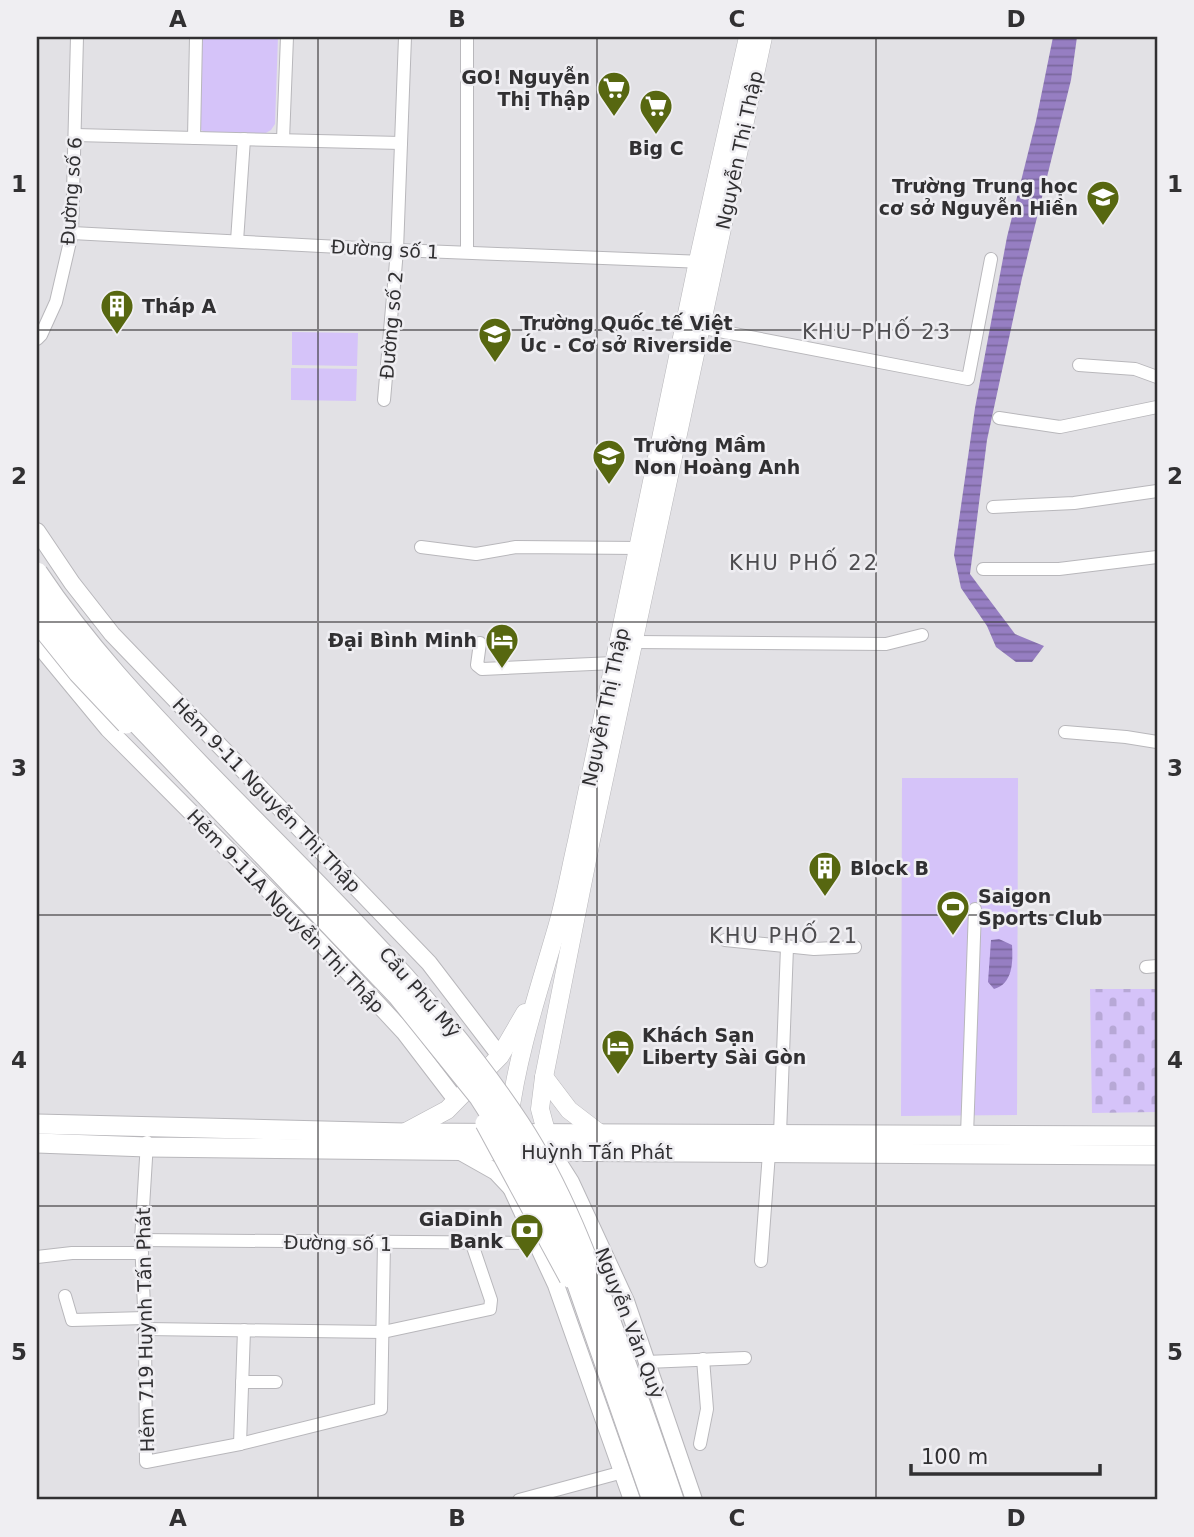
<svg xmlns="http://www.w3.org/2000/svg" width="1194" height="1537" viewBox="0 0 1194 1537" font-family="'DejaVu Sans',sans-serif">
<defs>
<pattern id="cemetery-stones" width="16" height="16" patternUnits="userSpaceOnUse" patternTransform="scale(1.75)"><rect width="16" height="16" fill="#d5c3f9"/><path d="M2 7V4a2 2 0 0 1 4 0v3zM10 15v-3a2 2 0 0 1 4 0v3z" fill="#b7a8d6"/></pattern>
<pattern id="water-rules" width="6" height="5" patternUnits="userSpaceOnUse" patternTransform="scale(1.75)"><rect width="6" height="5" fill="#967ec2"/><path d="M0 2.5h6" fill="none" stroke="#7b689e"/></pattern>
</defs>
<rect width="100%" height="100%" fill="#e2e1e5"/>
<!-- cemetery -->
<polygon fill="url(#cemetery-stones)" points="1090,989 1157,989 1157,1112 1092,1113"/>
<!-- park -->
<g fill="#d5c3f9">
<polygon points="201,37 278,37 275,124 271,130 264,134 206,133 201,130 198,125"/>
<polygon points="292,332 358,333 357,366 292,365"/>
<polygon points="291,368 357,369 356,401 291,400"/>
<polygon points="902,778 1018,778 1017,1115 901,1116"/>
</g>
<!-- water -->
<g fill="url(#water-rules)">
<polygon points="1053,37 1077,37 1071,80 1022,278 987,440 970,574 1015,634 1044,646 1032,662 1016,662 996,647 987,626 961,588 954,555 975,408 1007,237 1036,121"/>
<path d="M999,939L1012,945C1013,961 1013,984 994,989L988,982L991,940Z"/>
</g>
<g fill="none" stroke-linecap="round" stroke-linejoin="round">
<defs>
<g id="minor">
<polyline points="75,135 401,143"/>
<polyline points="194,138 196,37"/>
<polyline points="283,140 287,37"/>
<polyline points="72,233 397,250 704,262"/>
<polyline points="237,241 244,139"/>
<polyline points="467,252 467,37"/>
<polyline points="693,326 968,379 991,259"/>
<polyline points="37,339 41,335 56,302 72,233 77,37"/>
<polyline points="1079,365 1135,369 1157,377"/>
<polyline points="384,400 397,250 405,37"/>
<polyline points="999,418 1060,427 1157,407"/>
<polyline points="993,507 1074,503 1157,491"/>
<polyline points="421,547 476,554 516,547 639,548"/>
<polyline points="983,569 1059,569 1157,557"/>
<polyline points="634,642 886,644 922,635"/>
<polyline points="480,643 477,665 482,669 614,663"/>
<polyline points="1065,732 1126,737 1157,742"/>
<polyline points="725,940 814,949 855,947"/>
<polyline points="1146,967 1157,966"/>
<polyline points="780,1134 787,947"/>
<polyline points="967,1135 975,909"/>
<polyline points="147,1142 141,1240 145,1329 146,1462 240,1444 381,1409 384,1243"/>
<polyline points="141,1240 535,1243"/>
<polyline points="37,1257 72,1253 142,1253"/>
<polyline points="761,1261 769,1153"/>
<polyline points="65,1296 72,1320 145,1318"/>
<polyline points="145,1329 383,1332 490,1309 491,1300 472,1244"/>
<polyline points="646,1362 745,1358"/>
<polyline points="242,1382 276,1382"/>
<polyline points="240,1444 244,1330"/>
<polyline points="700,1444 707,1409 703,1359"/>
<polyline points="519,1500 623,1472"/>
</g>
<g id="tertiary">
<polyline points="37,531 72,583 112,634 429,963 500,1056"/>
<polyline points="37,643 108,729 320,942 404,1032 456,1100"/>
<polyline points="457,1150 496,1172 511,1188"/>
<polyline points="552,1152 571,1182 626,1301 694,1500"/>
<polyline points="511,1188 556,1285 632,1500"/>
</g>
<g id="secondary">
<polyline points="544,1077 569,1110 599,1133"/>
<path d="M509,1120C517,1055 538,993 556,931C565,901 570,871 577,841L698,261L748,37"/>
<polyline points="404,1133 447,1110 500,1056 525,1013"/>
<polyline points="550,1146 540,1109 544,1077 591,840 763,37"/>
</g>
<g id="primary">
<polyline points="37,1124 404,1133 1157,1136"/>
<polyline points="37,1143 147,1147 507,1151 1157,1155"/>
</g>
</defs>
<!-- minor casing -->
<use href="#minor" stroke="#b8b7bb" stroke-width="14"/>
<!-- tertiary casing -->
<use href="#tertiary" stroke="#b8b7bb" stroke-width="18"/>
<!-- secondary casing -->
<use href="#secondary" stroke="#b8b7bb" stroke-width="19"/>
<!-- primary casing -->
<use href="#primary" stroke="#b8b7bb" stroke-width="21"/>
<!-- minor -->
<use href="#minor" stroke="#fff" stroke-width="12"/>
<!-- tertiary -->
<use href="#tertiary" stroke="#fff" stroke-width="16"/>
<!-- secondary -->
<use href="#secondary" stroke="#fff" stroke-width="18"/>
<!-- primary -->
<use href="#primary" stroke="#fff" stroke-width="19"/>
<defs>
<g id="primary-bridge">
<polyline points="37,622 78,673 126,724"/>
<polyline points="485,1123 569,1278"/>
</g>
<g id="trunk-bridge">
<path d="M37,573C85,645 143,707 203,769C313,883 432,992 519,1124C561,1188 588,1261 614,1333C634,1388 654,1444 673,1500"/>
<polyline points="37,604 126,711 398,995 480,1097 510,1144 565,1247 653,1500"/>
</g>
</defs>
<!-- primary-bridge casing -->
<use href="#primary-bridge" stroke="#b8b7bb" stroke-width="21" stroke-linecap="butt"/>
<!-- trunk-bridge casing -->
<use href="#trunk-bridge" stroke="#b8b7bb" stroke-width="23" stroke-linecap="butt"/>
<!-- primary-bridge -->
<use href="#primary-bridge" stroke="#fff" stroke-width="19"/>
<!-- trunk-bridge -->
<use href="#trunk-bridge" stroke="#fff" stroke-width="21"/>
</g>
<!-- grid -->
<path fill="none" stroke="#313032" stroke-width="2" stroke-opacity="0.55" d="M318,37V1500M597,37V1500M876,37V1500M37,330H1157M37,622H1157M37,915H1157M37,1206H1157"/>
<!-- icons -->
<defs>
<symbol id="supermarket-pin" viewBox="-11 -11 22 30"><path d="M0 17L-7.5 6A9.5 9.5 0 1 1 7.5 6Z" fill="#576710" stroke="#efeef2"/><path d="M-6-5.5h2.5l.6 2H6L4.5 2H-2.5L-4.4-4H-6ZM-1.5 3.2a1.3 1.3 0 1 0 .1 0ZM3 3.2a1.3 1.3 0 1 0 .1 0Z" fill="#fff"/></symbol>
<symbol id="school-pin" viewBox="-11 -11 22 30"><path d="M0 17L-7.5 6A9.5 9.5 0 1 1 7.5 6Z" fill="#576710" stroke="#efeef2"/><path d="M0-5L7-2L0 1L-7-2ZM-4 1L0 2.5L4 1V4Q0 6-4 4Z" fill="#fff"/></symbol>
<symbol id="building-pin" viewBox="-11 -11 22 30"><path d="M0 17L-7.5 6A9.5 9.5 0 1 1 7.5 6Z" fill="#576710" stroke="#efeef2"/><path d="M-4-6H4V6H1V3H-1V6H-4ZM-2.5-4.3h1.7v1.8h-1.7ZM.8-4.3h1.7v1.8H.8ZM-2.5-1h1.7V.8h-1.7ZM.8-1h1.7V.8H.8Z" fill="#fff"/></symbol>
<symbol id="hotel-pin" viewBox="-11 -11 22 30"><path d="M0 17L-7.5 6A9.5 9.5 0 1 1 7.5 6Z" fill="#576710" stroke="#efeef2"/><path d="M-6-4.5h1.5V1H6V5H4.5V3h-9V5H-6ZM-4 0a1.8 1.8 0 1 1 3.6 0ZM.5 0V-2.5h3Q6-2.5 6 0Z" fill="#fff"/></symbol>
<symbol id="stadium-pin" viewBox="-11 -11 22 30"><path d="M0 17L-7.5 6A9.5 9.5 0 1 1 7.5 6Z" fill="#576710" stroke="#efeef2"/><path d="M0-5a6.5 5 0 1 0 0 10a6.5 5 0 1 0 0-10ZM-3.5-1.8h7v3.6h-7Z" fill="#fff"/></symbol>
<symbol id="bank-pin" viewBox="-11 -11 22 30"><path d="M0 17L-7.5 6A9.5 9.5 0 1 1 7.5 6Z" fill="#576710" stroke="#efeef2"/><path d="M-6-4H6V4H-6ZM0-2.3a2.3 2.3 0 1 0 0 4.6a2.3 2.3 0 1 0 0-4.6Z" fill="#fff"/></symbol>
</defs>
<g fill-rule="evenodd">
<use href="#supermarket-pin" x="595" y="69" width="38" height="52"/>
<use href="#supermarket-pin" x="637" y="87" width="38" height="52"/>
<use href="#school-pin" x="1084" y="178" width="38" height="52"/>
<use href="#building-pin" x="98" y="287" width="38" height="52"/>
<use href="#school-pin" x="476" y="315" width="38" height="52"/>
<use href="#school-pin" x="590" y="437" width="38" height="52"/>
<use href="#hotel-pin" x="483" y="621" width="38" height="52"/>
<use href="#building-pin" x="806" y="849" width="38" height="52"/>
<use href="#stadium-pin" x="934" y="888" width="38" height="52"/>
<use href="#hotel-pin" x="599" y="1027" width="38" height="52"/>
<use href="#bank-pin" x="508" y="1211" width="38" height="52"/>
</g>
<g text-anchor="middle" stroke-width="5" stroke-linejoin="round" paint-order="stroke">
<!-- poi labels -->
<g font-size="19" font-weight="bold" fill="#313032" stroke="#efeef2" text-anchor="start">
<text x="590" y="84" text-anchor="end">GO! Nguyễn<tspan x="590" dy="22">Thị Thập</tspan></text>
<text x="656" y="155" text-anchor="middle">Big C</text>
<text x="1078" y="193" text-anchor="end">Trường Trung học<tspan x="1078" dy="22">cơ sở Nguyễn Hiền</tspan></text>
<text x="142" y="313">Tháp A</text>
<text x="520" y="330">Trường Quốc tế Việt<tspan x="520" dy="22">Úc - Cơ sở Riverside</tspan></text>
<text x="634" y="452">Trường Mầm<tspan x="634" dy="22">Non Hoàng Anh</tspan></text>
<text x="477" y="647" text-anchor="end">Đại Bình Minh</text>
<text x="850" y="875">Block B</text>
<text x="978" y="903">Saigon<tspan x="978" dy="22">Sports Club</tspan></text>
<text x="642" y="1042">Khách Sạn<tspan x="642" dy="22">Liberty Sài Gòn</tspan></text>
<text x="503" y="1226" text-anchor="end">GiaDinh<tspan x="503" dy="22">Bank</tspan></text>
</g>
<!-- street labels -->
<g font-size="19" fill="#313032" stroke="#efeef2">
<text transform="translate(739 150) rotate(-78)" y="7">Nguyễn Thị Thập</text>
<text transform="translate(71 191) rotate(-86)" y="7">Đường số 6</text>
<text transform="translate(385 249) rotate(3)" y="7">Đường số 1</text>
<text transform="translate(391 325) rotate(-85)" y="7">Đường số 2</text>
<text transform="translate(605 707) rotate(-78)" y="7">Nguyễn Thị Thập</text>
<text transform="translate(267 795) rotate(46)" y="7">Hẻm 9-11 Nguyễn Thị Thập</text>
<text transform="translate(286 911) rotate(46)" y="7">Hẻm 9-11A Nguyễn Thị Thập</text>
<text transform="translate(420 992) rotate(49)" y="7">Cầu Phú Mỹ</text>
<text x="597" y="1159">Huỳnh Tấn Phát</text>
<text transform="translate(338 1243) rotate(1)" y="7">Đường số 1</text>
<text transform="translate(630 1323) rotate(69)" y="7">Nguyễn Văn Quỳ</text>
<text transform="translate(145 1330) rotate(-91)" y="7">Hẻm 719 Huỳnh Tấn Phát</text>
</g>
<!-- neighbourhood labels -->
<g font-size="21" letter-spacing="2" fill="#4d4c4f" stroke="#efeef2">
<text x="877" y="339">KHU PHỐ 23</text>
<text x="804" y="570">KHU PHỐ 22</text>
<text x="784" y="943">KHU PHỐ 21</text>
</g>
</g>
<!-- border -->
<rect width="1194" height="1537" fill="none" stroke="#efeef2" stroke-width="77"/>
<!-- scale -->
<path d="M911 1464v10h189v-10" fill="none" stroke="#313032" stroke-width="3.5"/>
<text x="921" y="1464" font-size="21" fill="#313032" stroke="#efeef2" stroke-width="5" paint-order="stroke">100 m</text>
<rect x="38" y="38" width="1118" height="1460" fill="none" stroke="#313032" stroke-width="2.5"/>
<g font-size="23" text-anchor="middle" font-weight="bold" fill="#313032">
<text x="178" y="27">A</text>
<text x="457" y="27">B</text>
<text x="737" y="27">C</text>
<text x="1016" y="27">D</text>
<text x="19" y="192">1</text>
<text x="1175" y="192">1</text>
<text x="19" y="484">2</text>
<text x="1175" y="484">2</text>
<text x="19" y="776">3</text>
<text x="1175" y="776">3</text>
<text x="19" y="1068">4</text>
<text x="1175" y="1068">4</text>
<text x="19" y="1360">5</text>
<text x="1175" y="1360">5</text>
<text x="178" y="1526">A</text>
<text x="457" y="1526">B</text>
<text x="737" y="1526">C</text>
<text x="1016" y="1526">D</text>
</g>
</svg>
